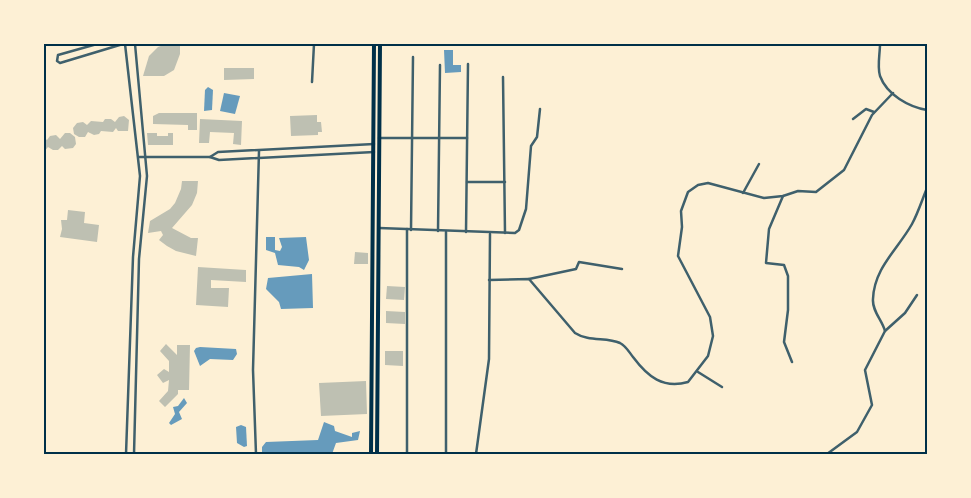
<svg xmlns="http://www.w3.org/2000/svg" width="971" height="498" viewBox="0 0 971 498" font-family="Helvetica,sans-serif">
<rect width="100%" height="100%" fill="#fdf0d5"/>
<!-- water -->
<g fill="#669bbc">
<polygon points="444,50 453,50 453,65 461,65 461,72 445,73"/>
<polygon points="208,87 213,90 212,110 204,111 205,90"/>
<polygon points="224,93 240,96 235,114 220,111"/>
<polygon points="266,237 275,237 275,250 280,251 282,247 279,238 306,237 309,260 304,270 299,267 278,265 275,253 266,250"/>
<polygon points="312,274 313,308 281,309 279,302 266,289 268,278"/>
<polygon points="200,347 236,349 237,354 233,360 210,359 200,366 194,351 196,348"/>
<polygon points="184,398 187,403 179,412 182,419 171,425 169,423 175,414 173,407 178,406"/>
<polygon points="324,422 334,426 335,431 352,437 352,433 360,431 358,440 336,443 332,454 262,454 262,447 266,442 318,440"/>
<polygon points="241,425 246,427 247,446 244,447 237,443 236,427"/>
</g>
<!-- building -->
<g fill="#bec0b2">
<polygon points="166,44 180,44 180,54 174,70 164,76 143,76 149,56 158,47"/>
<polygon points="224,68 254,68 254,79 224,80"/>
<polygon points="159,113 197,113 197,130 188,130 188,125 153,124 153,116"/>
<polygon points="317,115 317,122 321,122 322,132 318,132 318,135 291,136 290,116"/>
<polygon points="124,116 129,120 128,131 118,131 116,128 113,132 101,131 99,134 94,135 88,132 85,137 79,137 74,134 73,128 77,123 83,122 87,125 91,121 103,122 105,119 111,119 115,122 119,117"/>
<polygon points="200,119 242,121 241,145 233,144 234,133 210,132 209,143 199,143"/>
<polygon points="65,133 70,133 75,137 76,144 73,148 65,149 62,146 58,150 53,150 48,147 44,152 44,138 47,140 50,136 56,135 60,139"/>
<polygon points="147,133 157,133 157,136 168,136 168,133 173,133 173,145 148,145"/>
<polygon points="182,181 198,181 197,193 192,205 172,228 191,238 198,238 196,256 176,251 167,246 159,240 163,235 161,231 148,233 150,221 170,209 175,203 181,189"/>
<polygon points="68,210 85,212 84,223 99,225 97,242 60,237 62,229 61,220 67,220"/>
<polygon points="355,252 368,253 368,264 354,264"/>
<polygon points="198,267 246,270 246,282 211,280 211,288 229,288 228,307 196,305"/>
<polygon points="387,286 405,287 404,300 386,299"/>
<polygon points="386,311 405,312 405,324 386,323"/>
<polygon points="166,344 177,355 177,345 190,345 189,390 178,390 178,394 165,407 159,401 168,391 169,380 163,383 157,375 164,369 169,372 169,361 160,351"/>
<polygon points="385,351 403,351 403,366 385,365"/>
<polygon points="366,381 367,414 321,416 319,383"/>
</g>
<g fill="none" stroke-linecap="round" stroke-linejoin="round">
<!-- minor -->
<g stroke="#3f606c" stroke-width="2.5">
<polyline points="97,44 58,55 57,61 60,63 123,44"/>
<polyline points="125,44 140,176 133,257 126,454"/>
<path d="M880,44C880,54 877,66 880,76C887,95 909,107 927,110"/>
<polyline points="503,77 505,233"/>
<polyline points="312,82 314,44"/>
<polyline points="853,119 866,109 874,112"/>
<polyline points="379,138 467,138"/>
<polyline points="139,157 210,157 219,160 374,152"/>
<polyline points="210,157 218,152 374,144"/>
<polyline points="467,182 505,182"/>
<polyline points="743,193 759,164"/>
<polyline points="783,196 769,229 766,263 784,265 788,276 788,310 784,342 792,362"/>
<polyline points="379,228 515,233 519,230 526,209 531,146 537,137 540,109"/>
<polyline points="407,229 407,454"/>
<polyline points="411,230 413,57"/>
<polyline points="438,231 440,65"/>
<polyline points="466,232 468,64"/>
<polyline points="529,279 576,269 579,262 622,269"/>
<path d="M489,280L529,279L575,333C589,342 606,337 620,343C626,346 629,352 633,357C648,377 663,389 688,382L708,356L713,336L710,317L678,256L682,227L681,211L688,192L698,185L708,183L764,198L783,196L798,191L816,192L844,170L872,115L893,93"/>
<polyline points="885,331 905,313 917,295"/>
<polyline points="698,372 722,387"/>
<polyline points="134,454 139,259 147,176 135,44"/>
<polyline points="256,454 253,370 259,151"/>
<polyline points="446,454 446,232"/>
<polyline points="476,454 489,359 490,234"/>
<path d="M827,454L857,432L872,405L865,370L885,331C882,320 872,311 873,299C874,268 898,249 912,224C918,213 922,200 927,188"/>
</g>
<!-- trunk -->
<g stroke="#003049" stroke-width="4">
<polyline points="371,454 374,44"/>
<polyline points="377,454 380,44"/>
</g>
</g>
<!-- border -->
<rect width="971" height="498" fill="none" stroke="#fdf0d5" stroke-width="90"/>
<rect x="45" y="45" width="881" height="408" fill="none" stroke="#003049" stroke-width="2"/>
</svg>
